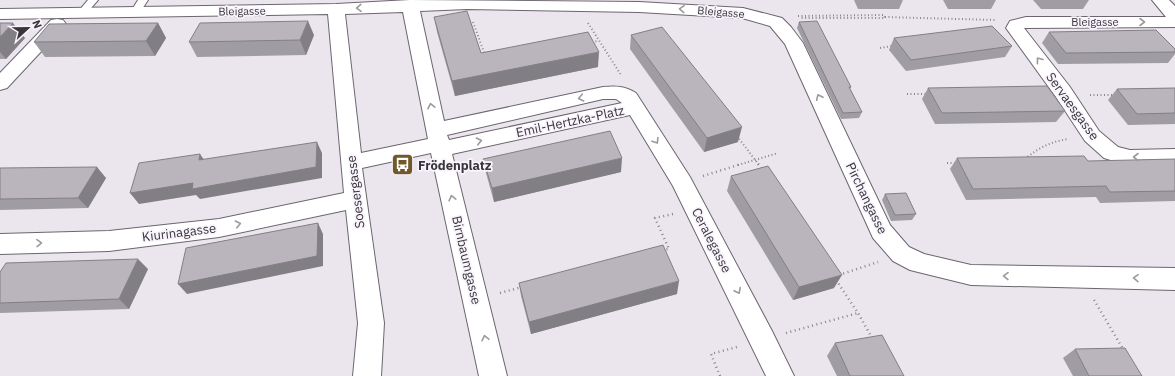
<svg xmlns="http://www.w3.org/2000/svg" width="1175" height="376" viewBox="0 0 1175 376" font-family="'IBM Plex Sans',sans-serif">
<rect width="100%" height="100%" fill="#ebe6ee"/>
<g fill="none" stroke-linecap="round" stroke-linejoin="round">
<defs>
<g id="lane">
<polygon points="88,0 98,0 85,15 79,15 77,13"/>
<polygon points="138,0 148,0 138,15 132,15 130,13"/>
</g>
<g id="street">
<path d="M410,0L639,2L743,8L782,18L791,27L803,43L890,225L909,247L924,254L971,265L1175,268V290L971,285L910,270L893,261L873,238L785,44L770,26L742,18L639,12L467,9L420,11L444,121L603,87C617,86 624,86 636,93L690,177L772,331L794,376H766L673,186L630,115L452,154L507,376H479L431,153L362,168L384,323L381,376H353L358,323L346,210L219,237L109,251L0,254V234L109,231L219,219L344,193L328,14L0,19V9L336,4ZM403,12L428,139L361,153L345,14ZM603,99H616L622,103L449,140L447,135Z"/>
<polygon points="1152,0 1169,0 1175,6 1175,27 1024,28 1070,87 1099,131 1118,147 1130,150 1175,149 1175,165 1130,166 1104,158 1085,141 1056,97 1006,28 1010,21 1026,17 1166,17"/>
<polygon points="57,19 63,20 66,24 63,28 7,88 0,90 0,73 51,20"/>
</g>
</defs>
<!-- lane casing -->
<use href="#lane" stroke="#6b666e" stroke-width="2"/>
<!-- street casing -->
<use href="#street" stroke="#6b666e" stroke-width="2"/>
<!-- path-far1 -->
<g stroke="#8a868c" stroke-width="2" stroke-dasharray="1 2.5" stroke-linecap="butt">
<polyline points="798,16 884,15 885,18 801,18"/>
<polyline points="885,17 996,20"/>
<polyline points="473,22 485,55"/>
<polyline points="588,23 621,75"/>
<polyline points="592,42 599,41"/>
<polyline points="880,48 892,46"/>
<polyline points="907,94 927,94"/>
<polyline points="1090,95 1115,95"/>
<polyline points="737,136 759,165"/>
<path d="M1025,159C1038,148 1052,141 1069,139"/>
<polyline points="947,163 957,163"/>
<polyline points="738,165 778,153"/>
</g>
<!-- path -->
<g stroke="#8a868c" stroke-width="2.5" stroke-dasharray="1 3.5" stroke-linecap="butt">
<polyline points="758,164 763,171"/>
<polyline points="703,176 741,164"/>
<polyline points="662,250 669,249 655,218 673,214"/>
<polyline points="839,275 878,262"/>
<polyline points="836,280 858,313 872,338"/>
<polyline points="500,293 522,287"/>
<polyline points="1094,300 1123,349"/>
<polyline points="786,333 858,313"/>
<polyline points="720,376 711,354 737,347"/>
</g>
<!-- lane -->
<use href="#lane" fill="#fff" fill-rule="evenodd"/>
<!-- street -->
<use href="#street" fill="#fff" fill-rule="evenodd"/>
</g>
<!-- wall -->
<g fill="#a09ca3">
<polygon points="854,0 903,0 899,9 858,9"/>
<polygon points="943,0 996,0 991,9 948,9"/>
<polygon points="1033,0 1089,0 1083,9 1041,9"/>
<polygon points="434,17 481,53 598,67 455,96 437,32"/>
<polygon points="799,22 851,87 850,89 862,112 859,118 841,119 797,28"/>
<polygon points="0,23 25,38 6,59 0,59"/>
<polygon points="158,23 166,38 155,56 45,57 34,42"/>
<polygon points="1049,32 1175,49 1175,54 1168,63 1058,64 1042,43"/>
<polygon points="314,35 306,55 197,57 189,42"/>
<polygon points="631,35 738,142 704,152 630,49"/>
<polygon points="894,38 1012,46 1005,57 906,71 889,50"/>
<polygon points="928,88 1065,111 1056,122 935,124 922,99"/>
<polygon points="1175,88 1175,124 1128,125 1108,100 1117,89"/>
<polygon points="957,158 1088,161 1175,159 1175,201 1100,203 1096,197 966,200 950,169"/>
<polygon points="483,159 621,172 494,202 486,173"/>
<polygon points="0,168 106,178 88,208 0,210"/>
<polygon points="731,176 834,288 793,300 727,191"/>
<polygon points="885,194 916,214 912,220 891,221 882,200"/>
<polygon points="148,269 129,309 0,313 0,272"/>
<polygon points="519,283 677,294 531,334 521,296"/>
<polygon points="835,343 904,376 837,376 827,356"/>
<polygon points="1075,349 1142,376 1073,376 1063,358"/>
</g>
<!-- shaded-wall -->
<g fill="#827f84">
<polygon points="308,21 314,35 306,55 300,40"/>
<polygon points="13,23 25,38 6,59 0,52 0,37"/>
<polygon points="158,23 166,38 155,56 146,41"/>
<polygon points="599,52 598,67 455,96 452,81"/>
<polygon points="742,127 738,142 704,152 707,138"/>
<polygon points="317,142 322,153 322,178 200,199 196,195 139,204 130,193"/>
<polygon points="200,154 207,164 199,160"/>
<polygon points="622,158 621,172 494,202 492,188"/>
<polygon points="97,167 106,178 88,208 78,198"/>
<polygon points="318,223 323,234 323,266 187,294 178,284"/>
<polygon points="138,259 148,269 129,309 119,299"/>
<polygon points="842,275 834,288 793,300 799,287"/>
<polygon points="679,281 677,294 531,334 529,322"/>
</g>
<!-- building -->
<g fill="#bab5bd" stroke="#827f84">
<polygon points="467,11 481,53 588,32 599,52 452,81 434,17"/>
<polygon points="308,21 300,40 189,42 200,23"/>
<polygon points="817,21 851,87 849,87 862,112 843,113 799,22"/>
<polygon points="0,23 13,23 0,37"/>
<polygon points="158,23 146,41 34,42 49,24"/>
<polygon points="992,26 1012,46 911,60 894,38"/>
<polygon points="662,27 742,127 707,138 631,35"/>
<polygon points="1156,30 1175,49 1175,52 1066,53 1049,32"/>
<polygon points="1047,86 1065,111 942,113 928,88"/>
<polygon points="1175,88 1175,113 1137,114 1117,89"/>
<polygon points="610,131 622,158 492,188 483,159"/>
<polygon points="317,142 316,167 192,189 193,183 130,193 139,163 200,154 199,160"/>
<polygon points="1084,156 1088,161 1175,159 1175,191 1110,192 1106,186 973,189 957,158"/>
<polygon points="768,166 842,275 799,287 731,176"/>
<polygon points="97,167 78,198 0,199 0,168"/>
<polygon points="906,193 916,214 895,215 885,194"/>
<polygon points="318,223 317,256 178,284 186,248"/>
<polygon points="663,245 679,281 529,322 519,283"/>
<polygon points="138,259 119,299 0,303 0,272 6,263"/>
<polygon points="882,335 904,376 850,376 835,343"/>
<polygon points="1125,348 1142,376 1089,376 1075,349"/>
</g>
<!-- one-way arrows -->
<defs><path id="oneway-chevron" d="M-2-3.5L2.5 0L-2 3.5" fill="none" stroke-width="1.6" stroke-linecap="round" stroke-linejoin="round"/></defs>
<g stroke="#9c9a9c">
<use href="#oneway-chevron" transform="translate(359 8) rotate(177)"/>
<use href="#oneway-chevron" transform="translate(682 9) rotate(-177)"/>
<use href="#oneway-chevron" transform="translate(1142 22)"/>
<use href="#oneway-chevron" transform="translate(1039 60) rotate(-127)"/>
<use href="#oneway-chevron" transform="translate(819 97) rotate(-115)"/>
<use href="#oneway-chevron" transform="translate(581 98) rotate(168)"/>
<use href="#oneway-chevron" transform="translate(431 106) rotate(-102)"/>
<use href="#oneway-chevron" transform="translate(479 141) rotate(-12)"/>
<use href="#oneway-chevron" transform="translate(656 141) rotate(58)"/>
<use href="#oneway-chevron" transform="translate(1136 157) rotate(-180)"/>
<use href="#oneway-chevron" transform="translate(452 198) rotate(-104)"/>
<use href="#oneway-chevron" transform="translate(238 224) rotate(-12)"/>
<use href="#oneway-chevron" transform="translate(39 243) rotate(-1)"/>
<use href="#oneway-chevron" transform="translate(1006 276) rotate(-179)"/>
<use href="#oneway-chevron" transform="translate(1136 278) rotate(-179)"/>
<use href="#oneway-chevron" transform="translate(738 291) rotate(63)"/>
<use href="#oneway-chevron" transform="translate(485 338) rotate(-103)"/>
</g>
<!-- icons -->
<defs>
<symbol id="bus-square" viewBox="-11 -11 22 22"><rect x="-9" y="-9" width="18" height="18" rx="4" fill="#715829" stroke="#f8f3fc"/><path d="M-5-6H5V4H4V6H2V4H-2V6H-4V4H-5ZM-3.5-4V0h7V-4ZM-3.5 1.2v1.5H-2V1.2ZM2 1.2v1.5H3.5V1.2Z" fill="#fff"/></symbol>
</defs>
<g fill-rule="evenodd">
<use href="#bus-square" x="390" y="152" width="25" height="25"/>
</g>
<g text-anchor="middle" stroke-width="3.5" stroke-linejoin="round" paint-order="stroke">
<!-- far-street labels -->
<g font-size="11" fill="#383639" stroke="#f8f3fc">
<text transform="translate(242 11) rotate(-1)" y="4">Bleigasse</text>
<text transform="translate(721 12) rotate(5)" y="4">Bleigasse</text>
<text x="1095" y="26">Bleigasse</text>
</g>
<!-- street labels -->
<g font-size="13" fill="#383639" stroke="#f8f3fc">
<text transform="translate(1073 106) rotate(54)" y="5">Servaesgasse</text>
<text transform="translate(570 121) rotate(-12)" y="5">Emil-Hertzka-Platz</text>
<text transform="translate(355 192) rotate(-97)" y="5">Soesergasse</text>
<text transform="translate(867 198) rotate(64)" y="5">Pirchangasse</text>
<text transform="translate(179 232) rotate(-7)" y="5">Kiurinagasse</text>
<text transform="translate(712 240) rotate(63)" y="5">Ceralegasse</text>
<text transform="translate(467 260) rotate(77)" y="5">Birnbaumgasse</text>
</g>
<!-- poi labels -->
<g font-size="13" font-weight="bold" fill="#383639" stroke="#f8f3fc" text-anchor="start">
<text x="418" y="170">Frödenplatz</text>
</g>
</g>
<!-- north arrow -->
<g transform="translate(28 28) rotate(68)" stroke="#f8f3fc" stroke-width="3" paint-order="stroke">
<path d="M0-3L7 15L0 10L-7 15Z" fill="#383639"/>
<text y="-6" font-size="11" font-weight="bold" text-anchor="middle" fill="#383639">N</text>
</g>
</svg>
